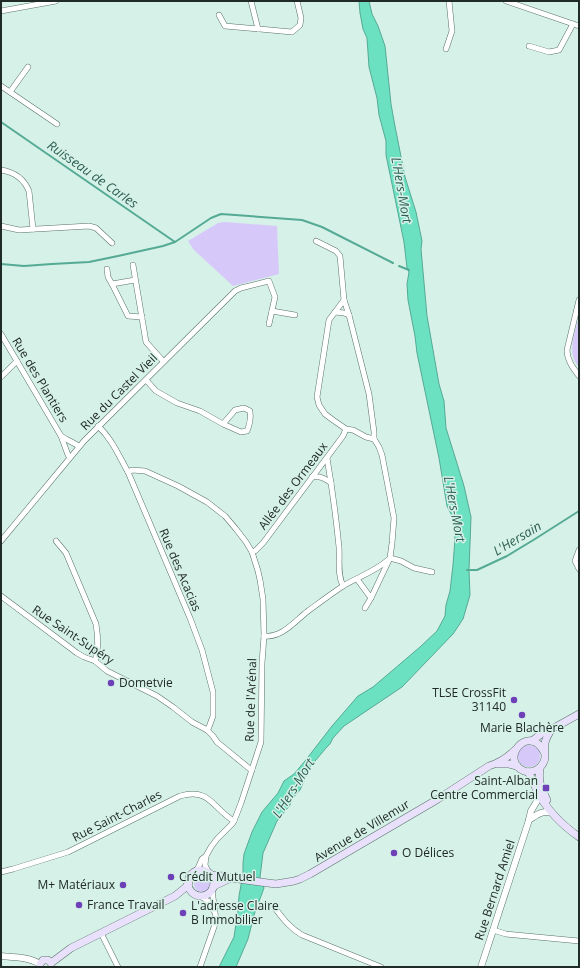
<svg xmlns="http://www.w3.org/2000/svg" width="580" height="968" viewBox="0 0 580 968" font-family="'Open Sans',sans-serif">
<rect width="100%" height="100%" fill="#d6f1e8"/>
<!-- green -->
<g fill="#d6c9f9">
<polygon points="225,222 277,226 279,274 233,286 194,250 188,241 218,223"/>
<path d="M579,317V367C577,365 575,362 574,359C569,346 576,329 579,317Z"/>
<circle cx="529" cy="756" r="11"/>
<circle cx="202" cy="884" r="8"/>
</g>
<!-- water -->
<polygon fill="#6ce1c2" stroke="#55aa94" points="359,1 369,1 372,14 378,26 385,46 391,104 394,121 405,177 416,212 422,241 421,249 427,316 439,384 444,401 446,428 464,486 471,517 469,570 470,595 463,619 453,634 402,687 344,726 333,738 330,744 326,748 310,767 300,790 292,799 290,805 277,821 263,853 260,877 264,888 254,915 248,939 236,967 219,967 234,937 238,911 239,896 243,874 243,863 244,854 252,832 262,812 278,793 284,781 294,774 305,761 332,726 358,696 373,687 420,647 437,631 445,616 446,605 450,591 453,565 455,539 453,518 447,506 439,458 417,353 415,336 408,300 407,284 409,272 407,268 404,242 386,155 386,141 379,115 377,98 369,67 367,38 363,29 360,13"/>
<g fill="none" stroke-linecap="round" stroke-linejoin="round">
<!-- stream -->
<g stroke="#55aa94" stroke-width="2">
<polyline points="1,122 175,242"/>
<polyline points="1,264 24,266 52,264 89,262 118,256 163,246 175,242 211,218 221,214 302,220 322,227 393,263"/>
<polyline points="399,266 409,270"/>
<polyline points="467,570 477,570 507,556 535,539 579,511"/>
</g>
<defs>
<g id="minor">
<polyline points="251,1 258,29"/>
<polyline points="506,1 579,26"/>
<polyline points="1,11 56,1"/>
<polyline points="219,15 225,26 292,32 300,25 301,18 297,1"/>
<polyline points="529,46 549,52 559,50 573,24"/>
<polyline points="446,49 452,31 449,1"/>
<polyline points="1,86 57,124"/>
<polyline points="10,92 28,67"/>
<path d="M1,170C14,172 24,179 29,191L33,229"/>
<polyline points="1,226 19,230 89,226 96,228 112,243"/>
<polyline points="316,241 336,251 340,256 344,300 349,315 369,394 374,432 374,439 379,447 382,455 394,518 392,543 390,558 371,598"/>
<polyline points="133,265 146,342 163,361"/>
<polyline points="107,269 108,277 112,284"/>
<polyline points="135,280 112,284 128,316 142,317"/>
<polyline points="344,300 329,320 317,397 319,405 325,414 333,420 346,429 353,430 366,437 374,439"/>
<path d="M579,300L567,350C567,360 573,368 579,376"/>
<polyline points="272,311 295,315"/>
<polyline points="335,312 344,313 349,315"/>
<polyline points="1,334 61,436 68,455 70,457"/>
<polyline points="1,377 17,361"/>
<path d="M146,380L156,391L177,403L200,411L223,424L241,432L247,431C250,424 251,418 250,411L244,408L235,410L223,424"/>
<path d="M98,426C112,439 119,456 128,472L190,618L202,650L213,692V716L209,727L207,730"/>
<polyline points="61,436 66,439 79,446"/>
<path d="M327,458C332,487 336,517 339,547C340,560 337,574 343,586"/>
<polyline points="128,472 132,470 145,471 178,486 207,502 225,516 236,529 246,542 252,552 258,571 260,580 263,599 264,636 262,663 261,742 241,803 234,821 232,824 217,839 211,847 206,856 202,859 198,868 195,872"/>
<path d="M312,477C321,476 324,478 331,483"/>
<polyline points="1,541 84,441 235,291 241,288 269,281 275,297 269,324"/>
<path d="M56,541L66,553L96,624C98,636 99,649 95,661"/>
<polyline points="579,550 575,561 579,569"/>
<polyline points="252,552 255,551 263,543 343,436 346,429"/>
<polyline points="390,558 401,561 414,568 432,572"/>
<polyline points="357,579 371,598 365,608"/>
<polyline points="1,596 77,653 84,657 95,661 107,671 157,696 173,707 192,722 207,730 213,736 217,742 250,769 252,770"/>
<path d="M264,636C282,638 295,621 308,611C319,603 331,594 343,586C358,577 374,572 388,560"/>
<polyline points="206,856 205,865 209,873"/>
<path d="M1,872L13,869L68,852L180,796C210,787 213,809 234,821"/>
<polyline points="200,896 208,901 214,911"/>
<path d="M275,908C283,919 290,928 302,935L381,967"/>
<polyline points="493,930 506,934 579,941"/>
<polyline points="101,933 118,967"/>
<polyline points="200,967 214,927 216,920 212,890"/>
</g>
<g id="tertiary">
<path d="M529,820C537,815 542,810 552,813"/>
<path d="M1,956C13,957 29,957 40,964"/>
<polyline points="481,967 529,820 531,811 537,801 537,791"/>
</g>
<g id="secondary">
<polyline points="532,741 545,731 552,729 579,714"/>
<path d="M544,752C529,722 498,760 524,771C533,774 543,768 545,758C545,753 544,748 545,743C546,738 549,733 552,729"/>
<polyline points="497,764 509,764 517,766"/>
<path d="M540,768C538,782 541,787 547,800"/>
<path d="M528,772C532,778 534,784 537,791C547,810 562,825 579,837"/>
<circle cx="201" cy="883" r="13"/>
<path d="M211,875L223,876L231,878L268,883L276,884L294,881L300,879L310,874L438,799L489,766C499,763 508,757 515,750"/>
<polyline points="213,887 216,885 231,878"/>
<polyline points="51,963 71,948 175,896 186,887 189,882"/>
<polyline points="40,967 40,964 43,960 48,960 51,963"/>
</g>
</defs>
<!-- minor casing -->
<use href="#minor" stroke="#5a726b" stroke-width="6"/>
<!-- tertiary casing -->
<use href="#tertiary" stroke="#5a726b" stroke-width="7"/>
<!-- secondary casing -->
<use href="#secondary" stroke="#5a726b" stroke-width="8"/>
<!-- minor -->
<use href="#minor" stroke="#fff" stroke-width="5"/>
<!-- tertiary -->
<use href="#tertiary" stroke="#fff" stroke-width="6"/>
<!-- secondary -->
<use href="#secondary" stroke="#e9e1fb" stroke-width="7"/>
</g>
<!-- markers -->
<g fill="#6e40b7" stroke="#d6f1e8" stroke-width="1.5">
<circle cx="111" cy="683" r="4"/>
<circle cx="514" cy="700" r="4"/>
<circle cx="522" cy="715" r="4"/>
<rect x="542" y="784" width="8" height="8" rx="2"/>
<circle cx="394" cy="853" r="4"/>
<circle cx="171" cy="877" r="4"/>
<circle cx="123" cy="885" r="4"/>
<circle cx="79" cy="905" r="4"/>
<circle cx="183" cy="913" r="4"/>
</g>
<g text-anchor="middle" stroke-width="3" stroke-linejoin="round" paint-order="stroke">
<!-- street labels -->
<g font-size="12" fill="#202a27" stroke="#d6f1e8">
<text transform="translate(40 380) rotate(59)" y="4">Rue des Plantiers</text>
<text transform="translate(119 392) rotate(-45)" y="4">Rue du Castel Vieil</text>
<text transform="translate(293 486) rotate(-53)" y="4">Allée des Ormeaux</text>
<text transform="translate(180 570) rotate(67)" y="4">Rue des Acacias</text>
<text transform="translate(73 635) rotate(34)" y="4">Rue Saint-Supéry</text>
<text transform="translate(251 700) rotate(-88)" y="4">Rue de l'Arénal</text>
<text transform="translate(117 816) rotate(-27)" y="4">Rue Saint-Charles</text>
<text transform="translate(362 831) rotate(-31)" y="4">Avenue de Villemur</text>
<text transform="translate(495 890) rotate(-72)" y="4">Rue Bernard Amiel</text>
</g>
<!-- poi labels -->
<g font-size="12" fill="#202a27" stroke="#d6f1e8" text-anchor="start">
<text x="119" y="687">Dometvie</text>
<text x="506" y="697" text-anchor="end">TLSE CrossFit<tspan x="506" dy="14">31140</tspan></text>
<text x="522" y="732" text-anchor="middle">Marie Blachère</text>
<text x="538" y="785" text-anchor="end">Saint-Alban<tspan x="538" dy="14">Centre Commercial</tspan></text>
<text x="402" y="857">O Délices</text>
<text x="179" y="881">Crédit Mutuel</text>
<text x="115" y="889" text-anchor="end">M+ Matériaux</text>
<text x="87" y="909">France Travail</text>
<text x="191" y="910">L'adresse Claire<tspan x="191" dy="14">B Immobilier</tspan></text>
</g>
<!-- water labels -->
<g font-size="13" font-style="italic" fill="#2f6053" stroke="#d6f1e8">
<text transform="translate(93 174) rotate(35)" y="5">Ruisseau de Carles</text>
<text transform="translate(402 190) rotate(80)" y="5">L'Hers-Mort</text>
<text transform="translate(455 509) rotate(79)" y="5">L'Hers-Mort</text>
<text transform="translate(517 538) rotate(-31)" y="5">L'Hersain</text>
<text transform="translate(293 788) rotate(-58)" y="5">L'Hers-Mort</text>
</g>
</g>
<!-- border -->
<rect width="580" height="968" fill="none" stroke="#202a27" stroke-width="4"/>
</svg>
